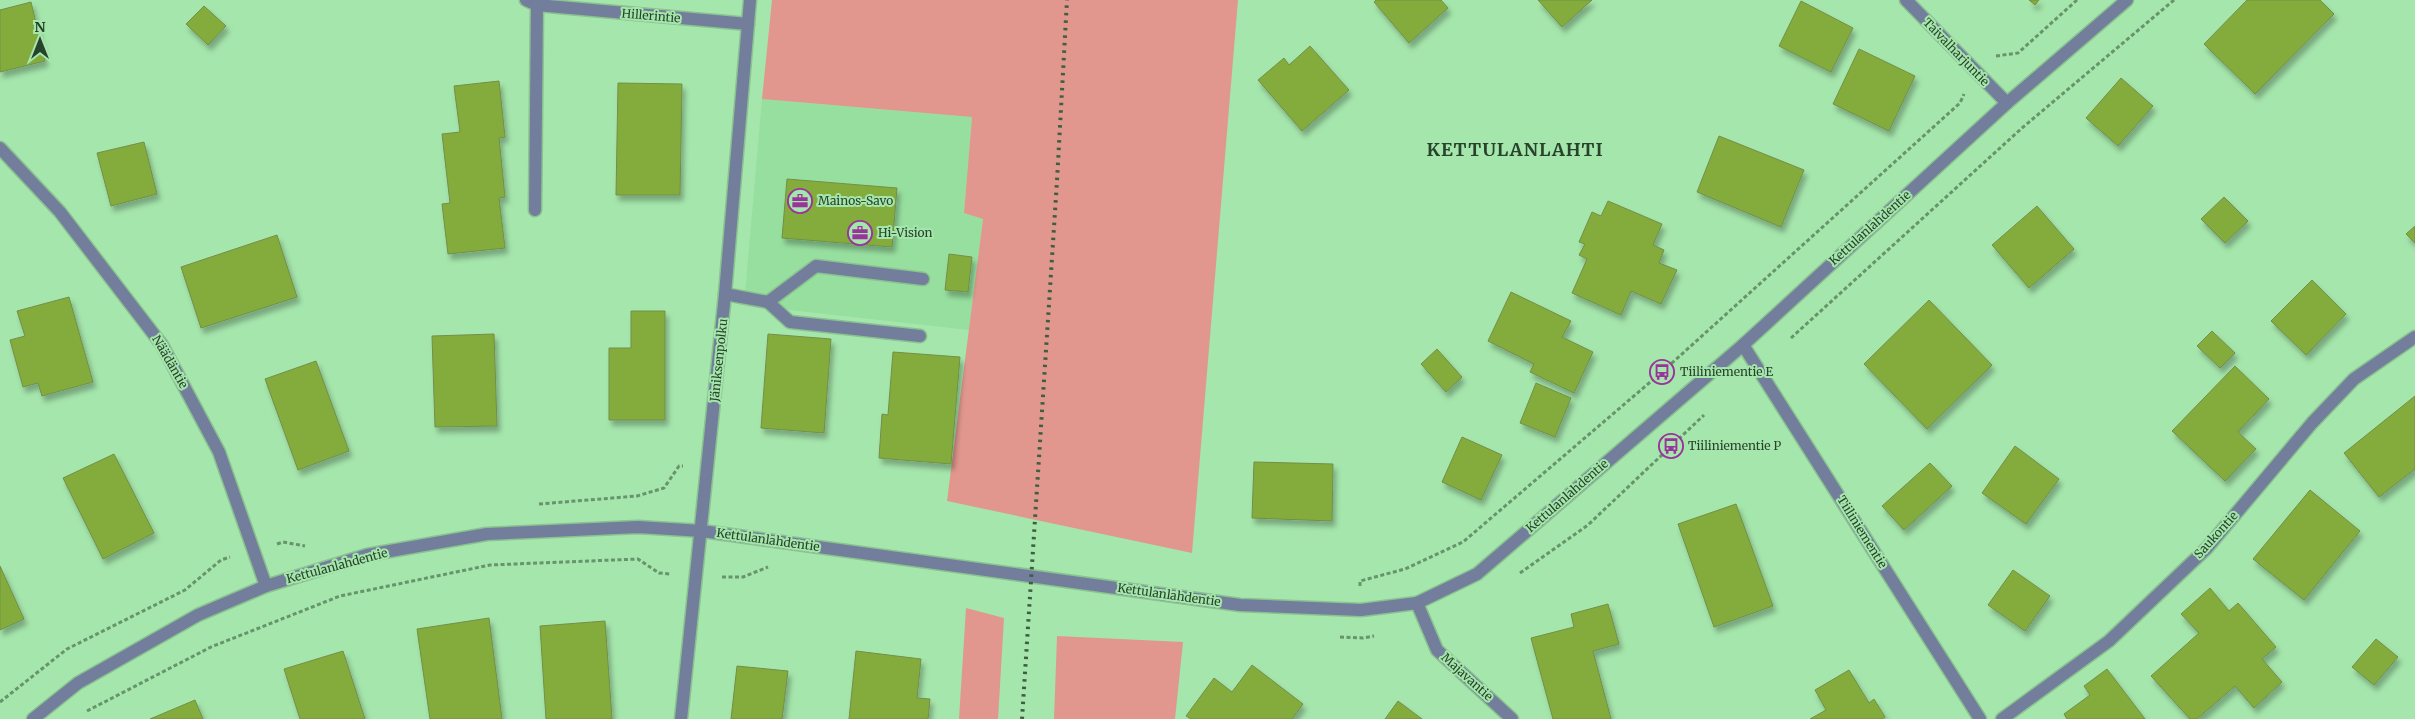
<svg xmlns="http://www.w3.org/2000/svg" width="2415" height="719" viewBox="0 0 2415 719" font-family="Merriweather,serif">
<defs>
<filter id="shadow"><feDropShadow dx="3" dy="5.5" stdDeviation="2.5" flood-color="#0004"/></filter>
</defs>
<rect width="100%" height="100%" fill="#a5e6ac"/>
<!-- built -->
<polygon fill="#97df9f" points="762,99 972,117 964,213 983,219 969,330 744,305"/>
<!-- green -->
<g fill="#e1978e">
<polygon points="772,0 1238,0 1192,553 947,501 983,219 964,213 972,117 762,99"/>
<polygon points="966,608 1004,618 998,719 959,719"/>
<polygon points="1057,636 1183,642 1175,719 1054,719"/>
</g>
<!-- building -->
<g fill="#83ac3c" stroke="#728f48" filter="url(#shadow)">
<polygon points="1376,0 1441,0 1448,8 1409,43 1374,2"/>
<polygon points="1538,0 1592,0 1562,27"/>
<polygon points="2029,0 2039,0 2035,5"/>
<polygon points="2247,0 2320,0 2334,14 2255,94 2204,44"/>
<polygon points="1801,1 1853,28 1831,72 1779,46"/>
<polygon points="31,2 45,61 0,72 0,10"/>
<polygon points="204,6 226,26 208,45 186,24"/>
<polygon points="1310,46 1349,90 1302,131 1258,80 1284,58 1289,65"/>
<polygon points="1859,49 1915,76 1889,131 1833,104"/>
<polygon points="2121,78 2153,106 2118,146 2086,118"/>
<polygon points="499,81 505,137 499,138 505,197 499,198 505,248 448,254 442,204 450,203 442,134 460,132 454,86"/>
<polygon points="618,83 682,84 680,195 616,195"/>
<polygon points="1719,136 1804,170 1781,227 1697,192"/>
<polygon points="144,142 157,194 111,206 97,153"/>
<polygon points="787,179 897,188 892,247 782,238"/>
<polygon points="2224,197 2248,221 2225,243 2201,219"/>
<polygon points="1608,201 1662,224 1653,245 1664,250 1659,263 1677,270 1661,304 1631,291 1621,315 1572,293 1587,259 1579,255 1585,244 1579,242 1592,212 1601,216"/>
<polygon points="2037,206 2074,249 2029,288 1992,245"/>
<polygon points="2415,226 2415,243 2406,234"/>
<polygon points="277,235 297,297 201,328 181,267"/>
<polygon points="949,254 972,257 968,292 945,290"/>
<polygon points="2312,280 2346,314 2306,355 2271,321"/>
<polygon points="1511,292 1571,321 1562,337 1593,352 1574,393 1530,372 1534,364 1488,341"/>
<polygon points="69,297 93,382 42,396 38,383 23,387 10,340 25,336 17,311"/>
<polygon points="1929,300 1992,365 1927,429 1864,364"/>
<polygon points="631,311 665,311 665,420 609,420 609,348 631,348"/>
<polygon points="2212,331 2235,353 2220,368 2197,346"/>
<polygon points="494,334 497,426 435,427 432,336"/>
<polygon points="768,334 831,339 824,433 761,428"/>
<polygon points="1437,349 1462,377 1446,392 1421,364"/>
<polygon points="893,352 960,357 951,464 879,458 882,414 888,415"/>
<polygon points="316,361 349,451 298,470 265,379"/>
<polygon points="2235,366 2269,399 2238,432 2256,449 2225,481 2172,431"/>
<polygon points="1536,383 1571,398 1555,437 1520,423"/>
<polygon points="2415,396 2415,469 2379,497 2344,453"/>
<polygon points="1462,437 1502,455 1481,500 1442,482"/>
<polygon points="2015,446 2059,479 2026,524 1982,493"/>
<polygon points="114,454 154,533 103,559 63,478"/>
<polygon points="1254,462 1333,464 1332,521 1252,518"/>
<polygon points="1930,463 1952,486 1904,530 1882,506"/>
<polygon points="2310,490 2360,531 2304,600 2253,559"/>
<polygon points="1736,504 1773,606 1714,627 1678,524"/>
<polygon points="0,566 24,619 0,630"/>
<polygon points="2013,570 2050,596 2025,631 1988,605"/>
<polygon points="2210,588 2229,611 2238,603 2276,647 2262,659 2282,682 2254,708 2235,686 2197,719 2190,719 2151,676 2199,633 2181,614"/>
<polygon points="1608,604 1619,644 1593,651 1611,719 1553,719 1531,638 1574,627 1571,614"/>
<polygon points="489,618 502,719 430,719 417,629"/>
<polygon points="605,621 612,719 546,719 540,626"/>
<polygon points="2376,639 2398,657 2374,685 2352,667"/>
<polygon points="343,651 365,719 300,719 284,669"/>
<polygon points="856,651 921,659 917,698 930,699 928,719 849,719"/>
<polygon points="1252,665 1303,704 1292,719 1191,719 1186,716 1214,678 1232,692"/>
<polygon points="737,666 788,671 782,719 731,719"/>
<polygon points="2107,669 2145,719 2067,719 2064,714 2090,695 2084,686"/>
<polygon points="1849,670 1869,703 1874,699 1885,717 1881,719 1810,719 1826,710 1815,690"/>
<polygon points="195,700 203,719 150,719"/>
<polygon points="1398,701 1422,719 1385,719"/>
</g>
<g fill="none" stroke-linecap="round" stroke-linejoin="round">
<defs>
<g id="minor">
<polyline points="526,0 537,5 748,24"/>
<polyline points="1906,0 2007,103"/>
<polyline points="0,148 60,212 162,345 219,452 266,586"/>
<polyline points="535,210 537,5"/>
<polyline points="725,294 768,302 816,266 923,279"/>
<polyline points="768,302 790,322 920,336"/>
<polyline points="1743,345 1980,719"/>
<polyline points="1417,603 1437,650 1512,719"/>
<polyline points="33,719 78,683 198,615 266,586 367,555 487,534 638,527 702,531 1240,605 1361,610 1417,603 1477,574 1743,345 2007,103 2127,0"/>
<polyline points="681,719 725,294 750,0"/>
<polyline points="2002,719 2109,641 2207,548 2312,423 2354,379 2415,337"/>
</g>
</defs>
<!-- minor casing -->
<use href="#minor" stroke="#8ac290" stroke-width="15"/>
<!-- path -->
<g stroke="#66946b" stroke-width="3" stroke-dasharray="4 2.5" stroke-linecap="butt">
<polyline points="1996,56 2018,53 2077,0"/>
<polyline points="1791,338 2022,128 2174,0"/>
<polyline points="539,504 637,496 664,488 679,466 683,466"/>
<polyline points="277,544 283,542 305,546"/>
<polyline points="1520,573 1588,525 1704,415"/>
<polyline points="722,577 743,577 768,567"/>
<polyline points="1360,586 1360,581 1405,569 1463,542 1662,372 1960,103 1964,94"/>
<polyline points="1340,637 1363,638 1374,636"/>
<polyline points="0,702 67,649 185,590 221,560 230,557"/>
<polyline points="87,711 211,647 340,596 490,565 638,559 659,573 670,574"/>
</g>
<!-- minor -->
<use href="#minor" stroke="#727e9b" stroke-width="12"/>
<!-- rail -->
<polyline stroke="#3d5e40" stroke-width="4" stroke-dasharray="2.5 5" stroke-linecap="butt" points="1022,719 1057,181 1067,0"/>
</g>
<!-- icons -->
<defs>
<symbol id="office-ring" viewBox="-11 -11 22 22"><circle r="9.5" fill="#a5e6ac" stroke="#99349a" stroke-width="1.5"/><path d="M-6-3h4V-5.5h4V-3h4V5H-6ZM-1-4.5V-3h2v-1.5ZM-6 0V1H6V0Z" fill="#99349a"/></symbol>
<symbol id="bus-ring" viewBox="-11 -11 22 22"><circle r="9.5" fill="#a5e6ac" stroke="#99349a" stroke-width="1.5"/><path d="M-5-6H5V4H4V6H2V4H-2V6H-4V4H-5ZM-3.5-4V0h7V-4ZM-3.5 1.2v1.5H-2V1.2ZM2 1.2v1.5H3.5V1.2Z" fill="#99349a"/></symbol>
</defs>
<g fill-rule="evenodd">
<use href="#office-ring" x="786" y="187" width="28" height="28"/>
<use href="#office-ring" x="846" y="219" width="28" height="28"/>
<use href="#bus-ring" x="1648" y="358" width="28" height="28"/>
<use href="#bus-ring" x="1657" y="432" width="28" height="28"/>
</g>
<g text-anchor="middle" stroke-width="4" stroke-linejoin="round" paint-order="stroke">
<!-- street labels -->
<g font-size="12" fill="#28432b" stroke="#a5e6ac">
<text transform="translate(651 16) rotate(5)" y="4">Hillerintie</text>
<text transform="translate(1956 52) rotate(46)" y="4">Taivalharjuntie</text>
<text transform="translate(1870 228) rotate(-42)" y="4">Kettulanlahdentie</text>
<text transform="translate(719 360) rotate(-84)" y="4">Jäniksenpolku</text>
<text transform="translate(170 362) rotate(60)" y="4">Näädäntie</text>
<text transform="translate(1567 496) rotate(-41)" y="4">Kettulanlahdentie</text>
<text transform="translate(1862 532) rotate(58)" y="4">Tiiliniementie</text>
<text transform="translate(2216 535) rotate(-48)" y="4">Saukontie</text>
<text transform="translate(768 540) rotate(8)" y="4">Kettulanlahdentie</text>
<text transform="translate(337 566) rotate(-15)" y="4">Kettulanlahdentie</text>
<text transform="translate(1169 595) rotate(8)" y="4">Kettulanlahdentie</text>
<text transform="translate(1467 677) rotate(42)" y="4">Majavantie</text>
</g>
<!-- poi labels -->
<g font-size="12" fill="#28432b" stroke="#a5e6ac" text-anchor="start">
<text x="818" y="205">Mainos-Savo</text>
<text x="878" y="237">Hi-Vision</text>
<text x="1680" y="376">Tiiliniementie E</text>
<text x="1688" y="450">Tiiliniementie P</text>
</g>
<!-- district labels -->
<g font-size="18" font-weight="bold" letter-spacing="1" fill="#28432b" stroke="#a5e6ac">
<text x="1515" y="156">KETTULANLAHTI</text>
</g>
</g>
<!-- north arrow -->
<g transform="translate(40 40)" stroke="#a5e6ac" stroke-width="4" paint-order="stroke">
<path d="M0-4L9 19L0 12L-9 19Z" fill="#28432b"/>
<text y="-8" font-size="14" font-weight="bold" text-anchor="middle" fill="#28432b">N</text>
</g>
</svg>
